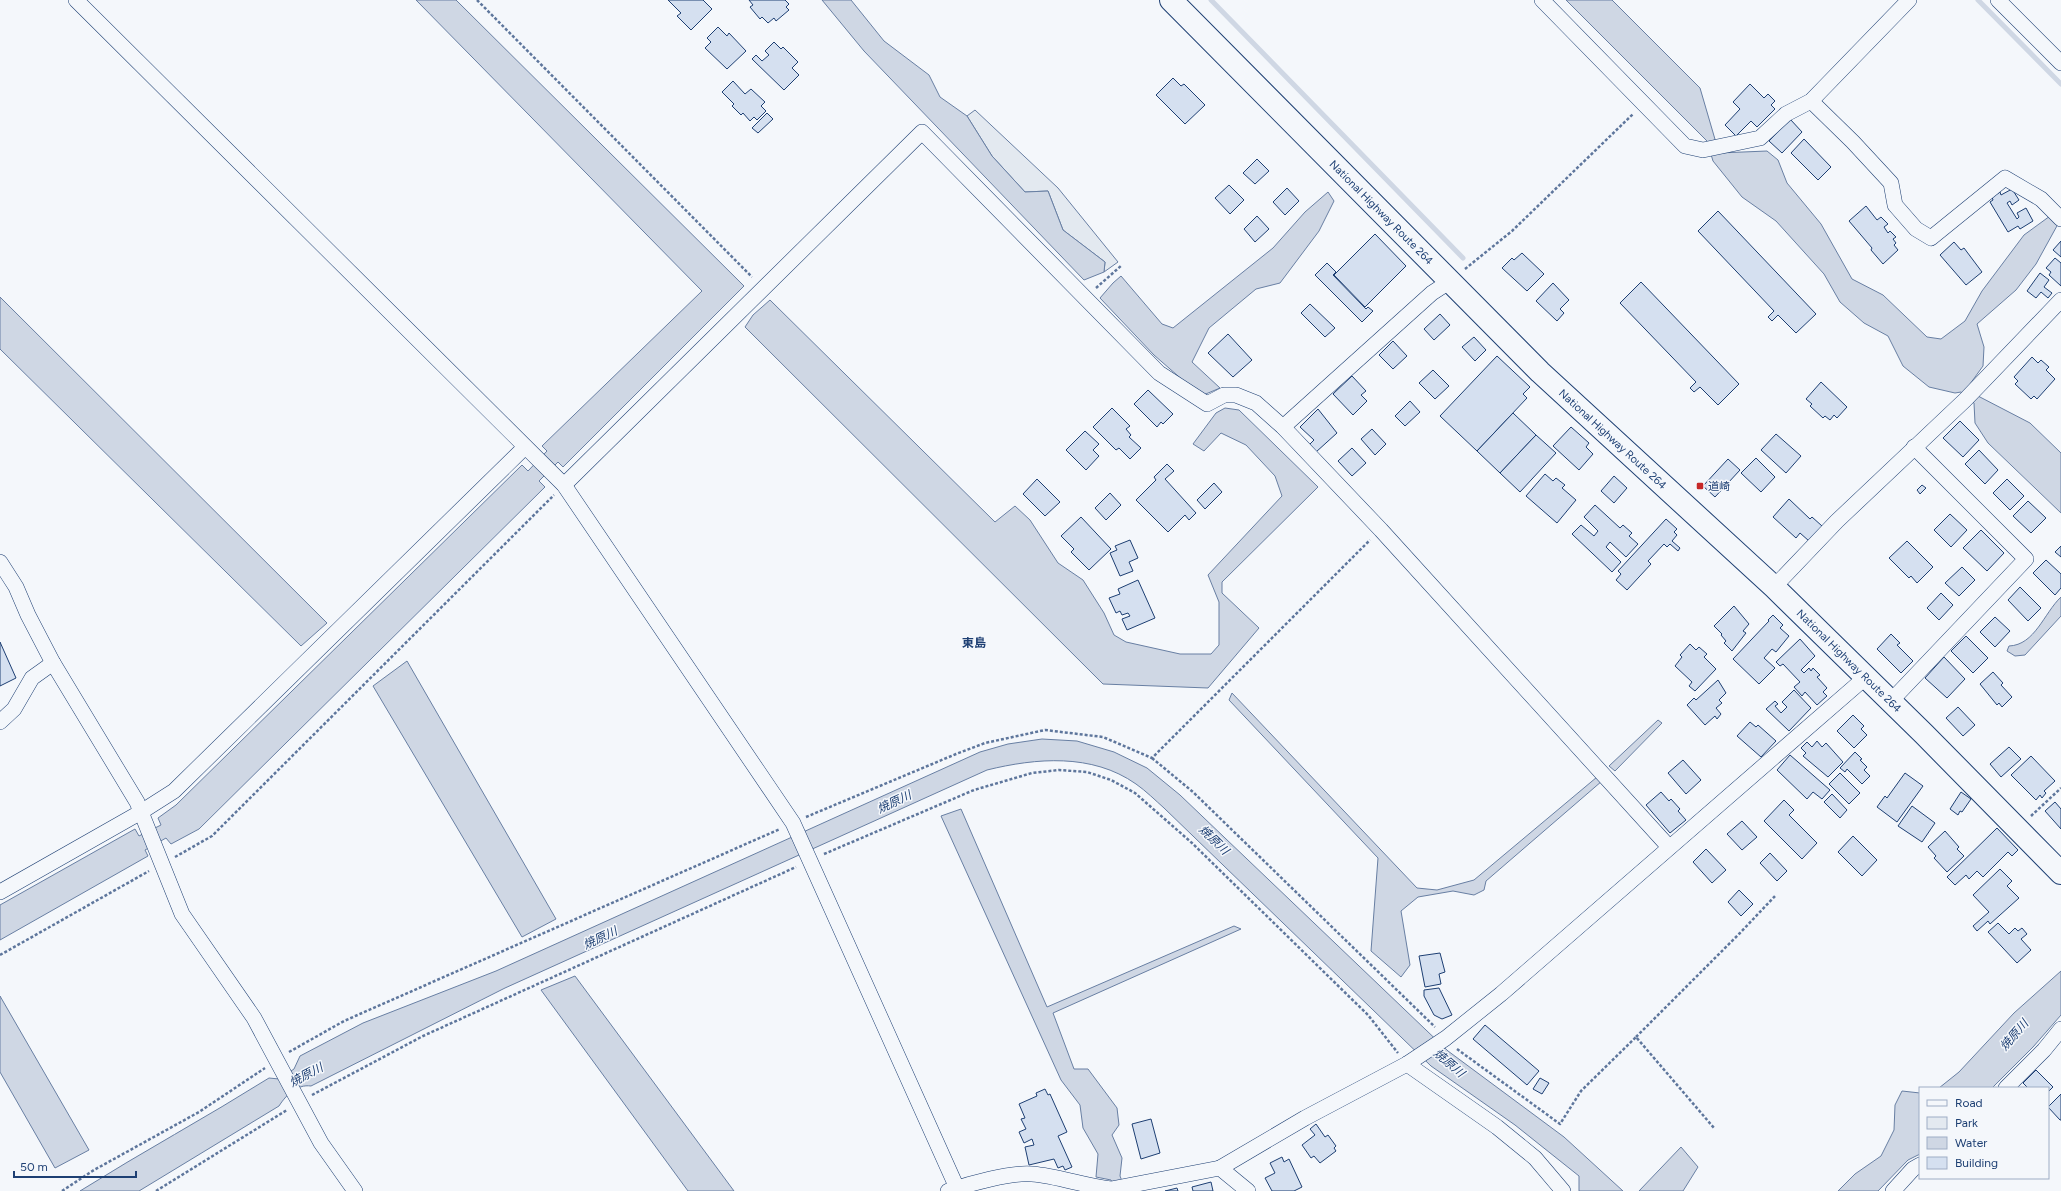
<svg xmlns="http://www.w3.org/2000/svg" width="2061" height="1191" viewBox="0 0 2061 1191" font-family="Figtree,'Noto Sans JP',sans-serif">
<rect width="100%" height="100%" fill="#f4f7fb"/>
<!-- green -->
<polygon fill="#e3e9f0" stroke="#687fa3" points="975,110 1058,188 1118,262 1104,272 1105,262 1063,230 1048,191 1025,192 992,156 967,116"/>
<!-- water -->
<g fill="#cfd7e4" stroke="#687fa3">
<polygon points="416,0 456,0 744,286 563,467 558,462 539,481 545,487 199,829 171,844 166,838 145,850 148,856 0,940 0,905 135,829 139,836 161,825 158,818 176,805 522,465 528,471 547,451 542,446 702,291"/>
<polygon points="822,0 851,0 884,41 929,75 940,97 967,116 992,156 1025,192 1048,191 1063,230 1105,262 1104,272 1084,280 864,51"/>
<polygon points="1566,0 1612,0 1700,88 1719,153 1767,151 1778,160 1787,183 1821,224 1852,279 1883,295 1927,337 1941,339 1965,321 1982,291 2024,235 2050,216 2058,224 2036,264 2016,290 1977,324 1984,347 1983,366 1970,384 1978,396 2030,423 2061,453 2061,513 1988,443 1975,423 1974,403 1961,392 1955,393 1929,387 1903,366 1888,336 1864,323 1840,302 1824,274 1776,221 1742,197 1713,161 1707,141"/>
<polygon points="1328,192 1334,201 1319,231 1280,283 1256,289 1209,328 1192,362 1220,388 1201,396 1154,355 1100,298 1113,283 1121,276 1162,324 1173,328 1273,248 1305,212"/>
<polygon points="0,297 327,623 301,646 0,349"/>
<polygon points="770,300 995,522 1015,506 1030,520 1058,563 1083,580 1104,613 1114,635 1126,642 1180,654 1211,654 1219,645 1219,602 1208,575 1282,496 1275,476 1246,445 1221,433 1204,451 1193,444 1216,413 1225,408 1239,410 1318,487 1222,582 1222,593 1259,628 1208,688 1103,684 745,327 753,315"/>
<path d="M2061,597V616L2025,655L2015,656L2007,651L2009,646C2035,645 2044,613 2061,597Z"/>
<polygon points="407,661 556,919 522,937 373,686"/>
<polygon points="1232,693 1417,888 1437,890 1474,880 1597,777 1602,781 1486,881 1484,890 1474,895 1453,891 1418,897 1401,911 1410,965 1401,977 1371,951 1378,858 1229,700"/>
<polygon points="1658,720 1662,723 1615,771 1609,766"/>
<path d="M1042,739L1077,741L1114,752L1147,768L1180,795L1448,1051L1564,1137L1623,1191H1579V1176L1515,1125L1431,1066L1164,808C1155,800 1146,791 1136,784C1092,753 1036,758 987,770L505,988L311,1086C297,1084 286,1095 279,1106L139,1191H80C142,1152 207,1117 269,1078L279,1079L294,1069L300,1056L363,1023L496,971L980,752L1008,744Z"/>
<polygon points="961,809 1047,1007 1234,926 1241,929 1053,1013 1074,1069 1088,1069 1117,1108 1119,1125 1112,1135 1122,1158 1120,1176 1126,1191 1115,1191 1111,1180 1096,1177 1098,1154 1083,1128 1080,1105 1061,1080 941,816"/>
<polygon points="2061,971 2061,1015 2033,1047 1992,1088 1939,1088 1959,1072 2014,1013"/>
<polygon points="575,976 734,1191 688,1191 541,990"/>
<polygon points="0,996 89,1150 55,1168 0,1072"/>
<polygon points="1902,1091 1920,1093 1920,1154 1908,1160 1878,1191 1838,1191 1855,1174 1881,1156 1894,1130 1895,1105"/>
<polygon points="1681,1147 1698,1167 1683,1191 1639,1191"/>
</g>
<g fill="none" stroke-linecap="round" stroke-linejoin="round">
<!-- stream -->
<g stroke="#cfd7e4" stroke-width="5">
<polyline points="1211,0 1463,258"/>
<polyline points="1978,0 2061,84"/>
</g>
</g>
<!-- building -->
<g fill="#d5e0f0" stroke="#1d3f73">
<polygon points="668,0 703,0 712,9 691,30 677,16 681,13"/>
<polygon points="749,0 785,0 789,4 786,7 789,10 776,21 774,18 768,23 762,17 760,19 750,7 753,5"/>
<polygon points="718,27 727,36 729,33 746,51 727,69 705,48 711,42 707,38"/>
<polygon points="774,42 781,49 783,47 798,62 792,68 799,75 784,90 752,59 756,55 762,61 769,55 765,51"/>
<polygon points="1173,78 1181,86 1184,84 1205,105 1185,124 1156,95"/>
<polygon points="733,81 745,94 751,89 765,102 761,106 766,111 757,120 754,117 750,121 743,113 741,115 732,106 734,104 722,92"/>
<polygon points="1750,84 1764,98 1768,94 1775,101 1771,105 1775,109 1757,127 1751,121 1736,136 1725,125 1740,109 1733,102"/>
<polygon points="767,113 773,119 758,133 752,128"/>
<polygon points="1790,119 1802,132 1782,153 1769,141"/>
<polygon points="1804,139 1831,167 1818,180 1791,153"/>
<polygon points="1257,159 1269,171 1255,184 1243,173"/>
<polygon points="1229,185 1244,200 1230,214 1215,198"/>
<polygon points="1287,188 1299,201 1285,215 1273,202"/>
<polygon points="2012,189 2019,200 2012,205 2010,201 2007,203 2017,219 2019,217 2017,213 2026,208 2033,221 2020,229 2018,226 2008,232 1990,202 1993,200 1992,197 2000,192 2001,195"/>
<polygon points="1866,206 1877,220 1881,217 1888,224 1884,227 1888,233 1890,231 1896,237 1893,239 1896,243 1894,245 1898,250 1883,264 1871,250 1872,248 1849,221"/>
<polygon points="1718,211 1816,314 1796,333 1778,315 1772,321 1768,317 1774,311 1698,231"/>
<polygon points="1257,216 1269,229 1255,242 1244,229"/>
<polygon points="1375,234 1406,266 1365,307 1334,275"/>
<polygon points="2061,241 2061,257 2053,250"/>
<polygon points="1954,242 1961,250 1964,248 1982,272 1966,285 1940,255"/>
<polygon points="1522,253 1544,274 1527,291 1502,268 1512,258 1514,260"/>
<polygon points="2055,258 2061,263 2061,286 2049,275 2051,272 2046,268"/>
<polygon points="1327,263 1336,272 1333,275 1366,309 1368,307 1373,311 1362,322 1315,275"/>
<polygon points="2040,273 2049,280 2044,287 2052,293 2048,298 2041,292 2036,298 2027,291"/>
<polygon points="1641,282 1739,384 1718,405 1700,387 1694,392 1690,388 1696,382 1620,303"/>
<polygon points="1553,283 1569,300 1560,309 1564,313 1557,321 1536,301"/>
<polygon points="1310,304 1335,328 1325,337 1301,313"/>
<polygon points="1440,314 1450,325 1434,340 1424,329"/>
<polygon points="1228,334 1252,360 1233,377 1208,353"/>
<polygon points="1474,337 1486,350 1475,361 1462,347"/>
<polygon points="1393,341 1407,356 1393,369 1379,355"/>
<polygon points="1497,356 1530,387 1523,394 1527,398 1477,451 1440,416"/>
<polygon points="2032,357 2038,363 2041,360 2049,367 2046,370 2055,379 2037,399 2034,396 2031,399 2015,384 2018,381 2014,377"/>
<polygon points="1433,370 1449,386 1435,399 1419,383"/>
<polygon points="1352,376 1366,391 1361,395 1367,401 1353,415 1333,394"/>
<polygon points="1821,382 1847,407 1837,418 1834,415 1830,420 1825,416 1823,418 1810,406 1812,404 1806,399"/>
<polygon points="1148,390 1173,414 1163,424 1161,422 1157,427 1134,404"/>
<polygon points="1410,401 1420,412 1405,426 1395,416"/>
<polygon points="1112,408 1130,426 1126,429 1131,435 1129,437 1141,448 1130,459 1119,448 1116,450 1093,427"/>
<polygon points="1318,409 1337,433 1316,452 1309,445 1314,440 1300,427"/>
<polygon points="1513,413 1536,435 1500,473 1477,451"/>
<polygon points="1960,421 1979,440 1963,457 1943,438"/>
<polygon points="1571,427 1589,443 1586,447 1593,454 1579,470 1553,446"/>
<polygon points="1372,429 1386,444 1375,455 1361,439"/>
<polygon points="1085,431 1099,444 1093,450 1099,456 1086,470 1066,450"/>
<polygon points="1776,434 1801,456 1786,473 1761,450"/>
<polygon points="1536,435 1556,453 1520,492 1500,473"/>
<polygon points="1352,448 1366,463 1352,476 1338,461"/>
<polygon points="1979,450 1998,470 1985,484 1965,464"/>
<polygon points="1756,458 1775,477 1761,492 1741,473"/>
<polygon points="1728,459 1740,470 1715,497 1703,486"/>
<polygon points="1167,464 1174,471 1165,479 1196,513 1189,520 1185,515 1168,532 1136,500 1156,480 1154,477"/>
<polygon points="1545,474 1553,481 1556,478 1565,485 1562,488 1576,500 1557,523 1526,496"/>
<polygon points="1614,476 1627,488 1614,503 1601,491"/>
<polygon points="1037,479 1060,502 1045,516 1023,494"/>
<polygon points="2007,479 2024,496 2010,510 1993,493"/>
<polygon points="1214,483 1222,492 1205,509 1197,500"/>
<polygon points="1922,485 1926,488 1920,494 1917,490"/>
<polygon points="1110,493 1121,505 1106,520 1095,508"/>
<polygon points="1789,499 1810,519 1812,517 1822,526 1809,541 1800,533 1796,538 1773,517"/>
<polygon points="2028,501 2046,518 2031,533 2013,516"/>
<polygon points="1595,505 1620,528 1623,525 1632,533 1629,536 1638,544 1626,557 1610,542 1606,547 1621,562 1612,572 1572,534 1581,525 1594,536 1598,531 1584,517"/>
<polygon points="1950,514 1967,530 1951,547 1934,530"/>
<polygon points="1081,517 1111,549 1089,570 1071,552 1074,549 1061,536"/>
<polygon points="1666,519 1677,529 1674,532 1677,535 1672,541 1680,548 1678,551 1670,544 1667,547 1664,544 1648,561 1651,564 1627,590 1616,580 1621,574 1618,571"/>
<polygon points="1981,530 2004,553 1987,571 1963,548"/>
<polygon points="1130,540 1138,558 1129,562 1133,571 1120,576 1110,553 1117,550 1115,546"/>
<polygon points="1907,541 1933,567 1917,583 1911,576 1909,578 1889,558"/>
<polygon points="2061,546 2061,557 2055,552"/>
<polygon points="2046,560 2061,574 2061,588 2055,595 2033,573"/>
<polygon points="1962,567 1975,580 1959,596 1945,583"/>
<polygon points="1138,580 1155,618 1127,630 1122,619 1130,616 1128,613 1122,615 1120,611 1116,613 1109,598 1120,594 1118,589"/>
<polygon points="2020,587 2041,608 2028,621 2008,600"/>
<polygon points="1941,593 1953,605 1939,620 1927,608"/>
<polygon points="1734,606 1749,624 1743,631 1746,633 1732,651 1724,643 1726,641 1721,635 1722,634 1714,626"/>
<polygon points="1773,615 1783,625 1780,628 1789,636 1776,652 1772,649 1764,658 1775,668 1759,684 1733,659 1769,621 1768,620"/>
<polygon points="1995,617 2010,631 1995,647 1980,632"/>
<polygon points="1891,634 1900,643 1897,645 1913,661 1901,673 1877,649"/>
<polygon points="1966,636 1988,658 1973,673 1951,651"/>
<polygon points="1800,639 1815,656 1801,670 1804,673 1809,668 1811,671 1813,668 1820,675 1817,677 1827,688 1823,692 1827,696 1817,705 1805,692 1802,696 1794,687 1800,682 1783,664 1780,666 1776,662"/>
<polygon points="0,642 16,678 0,686"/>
<polygon points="1690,644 1696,650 1699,647 1707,654 1704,657 1716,669 1695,691 1689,686 1692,682 1675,666 1682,657 1680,655"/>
<polygon points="1944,657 1965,679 1947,698 1925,678"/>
<polygon points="1993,672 2003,683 2001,685 2012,697 2002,707 1999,703 1997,705 1980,684"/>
<polygon points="1718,680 1726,693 1719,700 1722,703 1716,708 1721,714 1717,719 1715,716 1705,725 1687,705 1694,698 1696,700"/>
<polygon points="1794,690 1811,708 1789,731 1766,709 1775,701 1778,704 1775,706 1781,713 1787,707 1782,702"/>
<polygon points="1958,707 1975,725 1963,736 1946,718"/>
<polygon points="1853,715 1864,726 1861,729 1867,735 1854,748 1837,731"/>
<polygon points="1750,722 1756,727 1758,725 1776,741 1761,757 1737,736"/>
<polygon points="1817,741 1822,747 1826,743 1843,762 1828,777 1803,756 1806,753 1801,748 1807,742 1812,747"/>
<polygon points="2009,747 2021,759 2001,777 1990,764"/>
<polygon points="1855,752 1862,759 1860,760 1867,767 1864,770 1870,776 1862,784 1847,769 1845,772 1840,768"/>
<polygon points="1790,755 1830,790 1822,799 1813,792 1807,799 1777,770"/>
<polygon points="2031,756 2055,781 2044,791 2046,793 2042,798 2040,795 2036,800 2011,775"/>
<polygon points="1683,760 1701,780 1686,794 1668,773"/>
<polygon points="1840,773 1860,793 1849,804 1829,784"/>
<polygon points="1905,773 1923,786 1897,822 1877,807 1885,796 1887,798"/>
<polygon points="1661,792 1669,801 1671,799 1680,809 1678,811 1686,820 1670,833 1646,805"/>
<polygon points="1961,792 1971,799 1962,812 1960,811 1958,815 1950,809"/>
<polygon points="1832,794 1847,810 1840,818 1824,802"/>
<polygon points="1784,800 1794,810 1789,815 1817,843 1802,859 1764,821"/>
<polygon points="2055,802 2061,809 2061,829 2045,811"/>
<polygon points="1912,806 1935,823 1922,842 1898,826"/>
<polygon points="1742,821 1757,837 1742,850 1727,834"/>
<polygon points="1997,828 2018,850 2012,856 2008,852 1983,877 1977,871 1969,879 1966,875 1955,885 1947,877"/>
<polygon points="1945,831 1959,847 1957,849 1964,856 1947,872 1934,858 1936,856 1928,847"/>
<polygon points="1853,836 1877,860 1862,876 1838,852"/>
<polygon points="1706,849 1726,870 1712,883 1693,862"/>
<polygon points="1770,853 1787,871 1777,881 1760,863"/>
<polygon points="2000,869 2012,881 2007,886 2019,898 1990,924 1988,921 1977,931 1973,926 1989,912 1973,895"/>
<polygon points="1739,890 1753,904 1741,916 1728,902"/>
<polygon points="1998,923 2009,934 2015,928 2018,931 2022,928 2027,934 2021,939 2031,950 2017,963 1988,932"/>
<polygon points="1440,953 1445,972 1439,974 1441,984 1425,987 1419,956"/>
<polygon points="1439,988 1452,1015 1442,1019 1434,1015 1424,996 1424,990"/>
<polygon points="1485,1025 1539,1071 1527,1085 1473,1039"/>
<polygon points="2036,1070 2053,1087 2048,1092 2048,1088 2028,1088 2023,1083"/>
<polygon points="1540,1078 1549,1083 1542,1094 1533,1089"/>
<polygon points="1045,1089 1048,1095 1050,1094 1067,1132 1058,1136 1072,1167 1065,1170 1063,1166 1058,1168 1054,1159 1029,1165 1025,1147 1034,1145 1032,1139 1024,1143 1019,1132 1026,1129 1021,1119 1025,1118 1019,1104 1037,1096 1036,1093"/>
<polygon points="2061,1094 2061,1120 2060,1120 2048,1107"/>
<polygon points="1151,1119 1160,1153 1141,1159 1132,1124"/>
<polygon points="1316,1124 1325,1137 1328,1135 1336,1146 1334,1148 1336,1151 1320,1163 1314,1156 1311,1158 1302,1145 1315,1135 1310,1129"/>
<polygon points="1282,1157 1284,1162 1289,1159 1302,1187 1294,1191 1272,1191 1265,1178 1275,1173 1270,1163"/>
<polygon points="1211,1182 1213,1191 1193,1191 1192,1187"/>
<polygon points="1177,1188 1178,1191 1165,1191"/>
</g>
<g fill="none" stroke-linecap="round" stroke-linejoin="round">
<defs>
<g id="street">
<polyline points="76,0 564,485 793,823 957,1188"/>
<polyline points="1542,0 1685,146 1703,150 1760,138 1786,114 1811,101 1909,0"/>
<polyline points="1998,0 2061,63"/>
<polyline points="1811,101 1853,142 1891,183 1895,205 1916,229 1931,238 2005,178 2041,199 2061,219"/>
<polyline points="1283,427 1432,293 1449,282"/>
<polyline points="564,485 922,132 1159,373 1207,404 1224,395 1236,395 1256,403 1283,427 1381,530 1669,847"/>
<polyline points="0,562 16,587 28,615 53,663 137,802 182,914 254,1018 321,1143 355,1191"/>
<polyline points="1774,587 1837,521 1965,400 2061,300"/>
<polyline points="1891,701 2026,559 1914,447"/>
<polyline points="0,722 14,709 32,678 53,663"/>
<polyline points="0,892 141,812 174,791 525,447"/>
<polyline points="1407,1064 1497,1127 1535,1158 1563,1191"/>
<polyline points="2006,1088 2044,1050 2061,1029"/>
<polyline points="1220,1168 1305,1118 1407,1064 1446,1038 1501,994 1866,677"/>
<path d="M948,1191C969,1184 1011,1172 1032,1174C1058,1176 1084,1186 1111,1189L1220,1168L1248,1191"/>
<polyline points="1893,1191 1913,1169 1920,1165"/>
</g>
<g id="highway">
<path id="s1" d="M1171,0L1540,372L1774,587L1924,734L2061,873"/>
</g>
</defs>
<!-- street casing -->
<use href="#street" stroke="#1d3f73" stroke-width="16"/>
<!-- highway casing -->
<use href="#highway" stroke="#1d3f73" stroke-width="24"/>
<!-- path -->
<g stroke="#5e769c" stroke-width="2.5" stroke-dasharray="3 2" stroke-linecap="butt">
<polyline points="477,0 752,277"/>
<polyline points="1465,269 1512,231 1633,114"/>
<polyline points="1096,288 1122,265"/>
<polyline points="1152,758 1193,792 1435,1027"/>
<polyline points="2031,816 2061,788"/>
<polyline points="806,817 956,754 985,743 1045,730 1103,737 1152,758 1370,540"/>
<polyline points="824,854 974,790 1032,773 1059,770 1087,772 1111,780 1135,793 1192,843 1368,1015 1398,1053"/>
<polyline points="175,857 212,836 554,495"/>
<polyline points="0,955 149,871"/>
<polyline points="1636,1037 1740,933 1776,895"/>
<polyline points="1457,1049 1560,1124 1581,1091 1636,1037 1714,1128"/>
<polyline points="289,1052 344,1021 780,829"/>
<polyline points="312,1095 423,1036 796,867"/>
<polyline points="62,1191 94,1170 199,1112 265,1068"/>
<polyline points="156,1191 287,1110"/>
</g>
<!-- street -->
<use href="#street" stroke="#f4f7fb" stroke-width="15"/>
<!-- highway -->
<use href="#highway" stroke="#f4f7fb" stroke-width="22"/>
</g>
<!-- markers -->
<rect fill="#c62828" stroke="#f4f7fb" stroke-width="1.5" x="1696" y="482" width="8" height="8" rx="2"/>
<g text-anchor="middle" stroke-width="3" stroke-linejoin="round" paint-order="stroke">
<!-- street labels -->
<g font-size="11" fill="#1d3f73" stroke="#f4f7fb">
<text dy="4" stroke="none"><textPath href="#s1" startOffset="299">National Highway Route 264</textPath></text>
<text dy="4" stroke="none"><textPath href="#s1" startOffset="623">National Highway Route 264</textPath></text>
<text dy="4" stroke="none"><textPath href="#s1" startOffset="947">National Highway Route 264</textPath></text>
</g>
<!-- poi labels -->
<g font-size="11" fill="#1d3f73" stroke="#f4f7fb" text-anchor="start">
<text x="1708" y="490">道崎</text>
</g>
<!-- neighbourhood labels -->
<g font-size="12" font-weight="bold" fill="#1d3f73" stroke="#f4f7fb">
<text x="974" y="647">東島</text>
</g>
<!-- water labels -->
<g font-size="12" font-style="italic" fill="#1d3f73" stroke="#f4f7fb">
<text transform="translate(894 802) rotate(-25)" y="4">焼原川</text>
<text transform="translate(1214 840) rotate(44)" y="4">焼原川</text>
<text transform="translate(600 938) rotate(-25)" y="4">焼原川</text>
<text transform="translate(2014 1035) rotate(-49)" y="4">焼原川</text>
<text transform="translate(1449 1063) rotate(41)" y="4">焼原川</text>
<text transform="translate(306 1075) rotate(-28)" y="4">焼原川</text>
</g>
</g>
<!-- legend -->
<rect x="1919" y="1087" width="130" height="92" fill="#f4f7fb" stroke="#9eadc5"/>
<rect x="1927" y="1100" width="20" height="6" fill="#f4f7fb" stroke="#9eadc5"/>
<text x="1955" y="1107" font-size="12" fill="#1d3f73">Road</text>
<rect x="1927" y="1117" width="20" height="12" fill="#e3e9f0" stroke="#9eadc5"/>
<text x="1955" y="1127" font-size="12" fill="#1d3f73">Park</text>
<rect x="1927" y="1137" width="20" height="12" fill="#cfd7e4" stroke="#9eadc5"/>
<text x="1955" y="1147" font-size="12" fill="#1d3f73">Water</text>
<rect x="1927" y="1157" width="20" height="12" fill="#d5e0f0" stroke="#9eadc5"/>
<text x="1955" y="1167" font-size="12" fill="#1d3f73">Building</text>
<!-- scale -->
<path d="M14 1171v6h122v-6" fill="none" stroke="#1d3f73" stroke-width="2"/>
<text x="20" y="1171" font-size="12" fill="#1d3f73" stroke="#f4f7fb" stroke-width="3" paint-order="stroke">50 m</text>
</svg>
